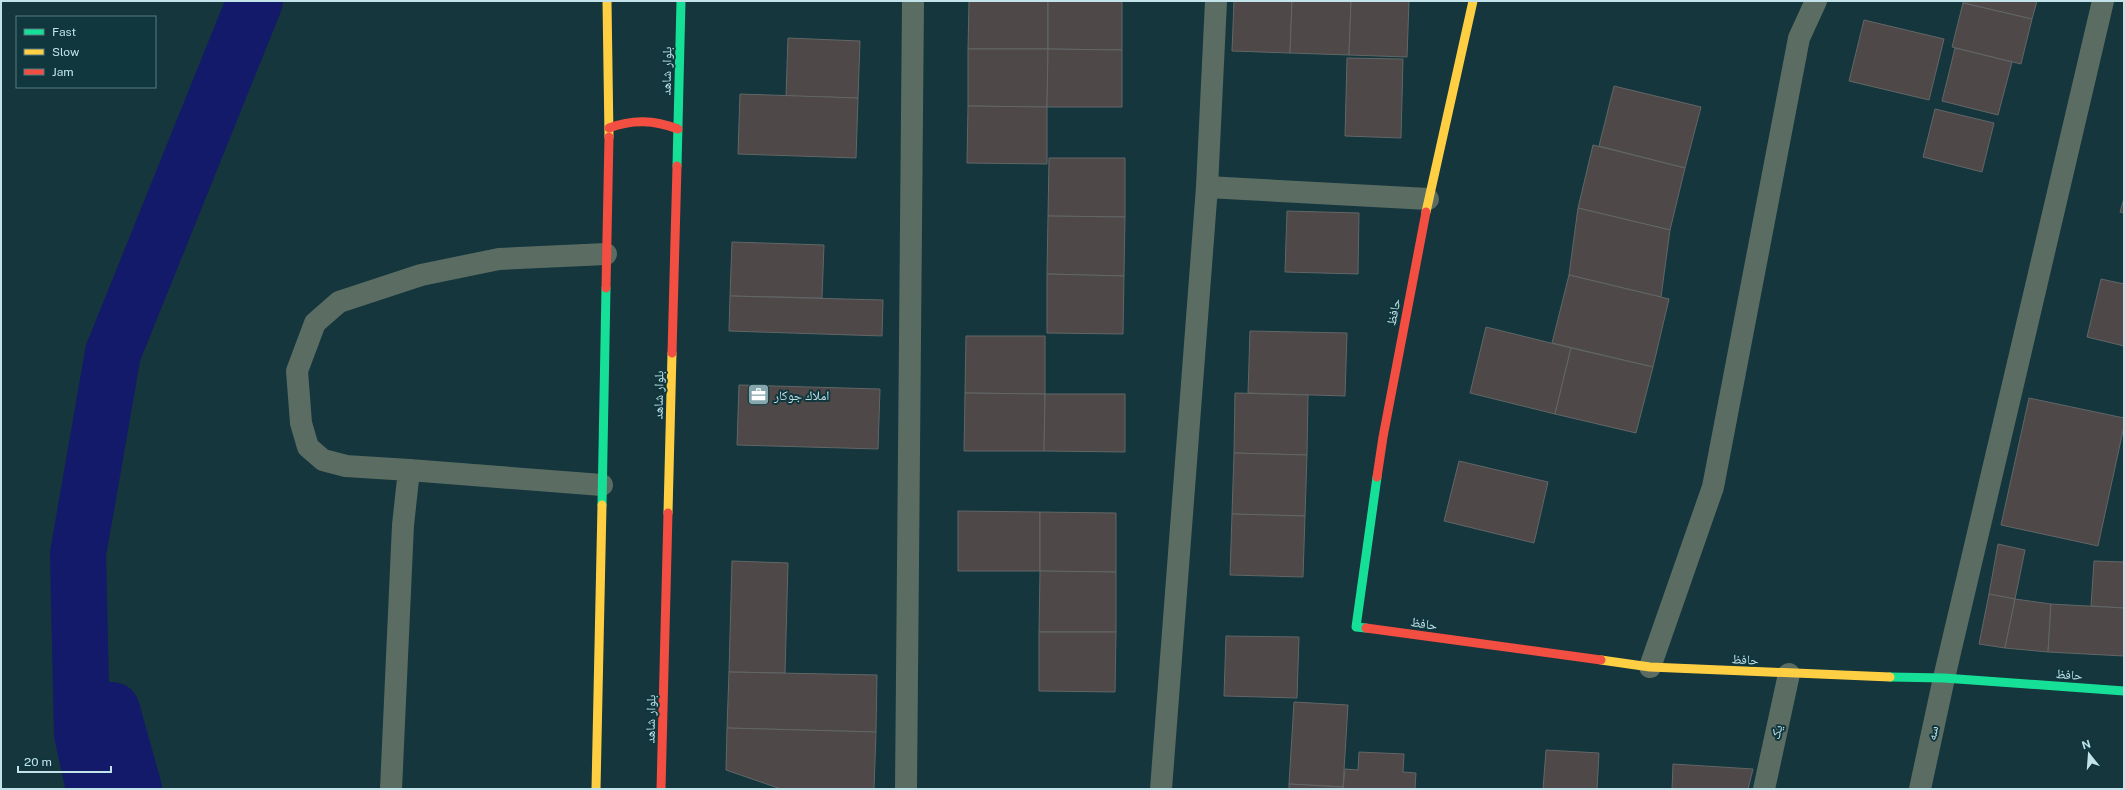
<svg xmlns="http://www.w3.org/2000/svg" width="2125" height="790" viewBox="0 0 2125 790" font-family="'Public Sans','Noto Naskh Arabic',sans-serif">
<rect width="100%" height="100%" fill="#14363c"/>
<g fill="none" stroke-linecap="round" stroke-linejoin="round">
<!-- river -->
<g stroke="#131a69" stroke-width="56">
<polyline points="112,710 134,789"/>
<polyline points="94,789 82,734 78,554 113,353 255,1"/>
</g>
</g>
<!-- building -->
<g fill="#4e4848" stroke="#626667">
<polygon points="969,1 1048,1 1048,49 968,49"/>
<polygon points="1048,1 1122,1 1122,50 1048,49"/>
<polygon points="1234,1 1292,1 1290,53 1232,51"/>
<polygon points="1292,1 1351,1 1349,55 1290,53"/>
<polygon points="1351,1 1409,1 1407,57 1349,55"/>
<polygon points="1963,1 2037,1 2032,19 1963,3"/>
<polygon points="1963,3 2032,19 2021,64 1952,47"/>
<polygon points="1864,20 1944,39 1929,100 1849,81"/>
<polygon points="788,38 860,41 858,98 786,96"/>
<polygon points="1955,48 2012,62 1998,115 1942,101"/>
<polygon points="968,49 1048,49 1047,107 968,106"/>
<polygon points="1048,49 1122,50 1122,107 1047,107"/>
<polygon points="1347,58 1403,59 1401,138 1345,136"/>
<polygon points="1614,86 1701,107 1685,168 1599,146"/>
<polygon points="740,94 858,98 856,158 738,154"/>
<polygon points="968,106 1047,107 1047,164 967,163"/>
<polygon points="1935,109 1994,123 1982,172 1923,157"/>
<polygon points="1593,145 1685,168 1670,230 1578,208"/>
<polygon points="1049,158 1125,158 1125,217 1048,216"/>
<polygon points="2124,198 2124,213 2120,212"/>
<polygon points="1578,208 1670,230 1661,297 1569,275"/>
<polygon points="1287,211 1359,213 1358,274 1285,272"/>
<polygon points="1048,216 1125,217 1124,276 1047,274"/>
<polygon points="732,242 824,245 822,298 730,296"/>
<polygon points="1047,274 1124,276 1123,334 1047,333"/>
<polygon points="1569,275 1669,299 1653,367 1552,343"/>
<polygon points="2101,279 2124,284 2124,346 2087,337"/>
<polygon points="730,296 883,300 882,336 729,331"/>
<polygon points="1486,327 1571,348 1555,414 1470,393"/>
<polygon points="1250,331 1347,333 1345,396 1248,393"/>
<polygon points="966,336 1045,336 1045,394 965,393"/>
<polygon points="1571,348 1653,367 1636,433 1555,414"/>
<polygon points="739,385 880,389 878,449 737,445"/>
<polygon points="965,393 1045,394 1044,451 964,451"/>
<polygon points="1235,393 1308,395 1307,455 1234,453"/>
<polygon points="1045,394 1125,394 1125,452 1044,451"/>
<polygon points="2029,398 2124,418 2124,426 2098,546 2001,525"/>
<polygon points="1234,453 1307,455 1305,516 1232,514"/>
<polygon points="1459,461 1548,482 1534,543 1444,521"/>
<polygon points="958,511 1040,512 1040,571 958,571"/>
<polygon points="1040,512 1116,513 1116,572 1040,571"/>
<polygon points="1232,514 1305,516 1303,577 1230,575"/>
<polygon points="1998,544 2025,550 2015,599 1989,594"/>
<polygon points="732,561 788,563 785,673 729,672"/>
<polygon points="2094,561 2124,562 2124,608 2091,606"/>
<polygon points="1040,571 1116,572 1116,632 1039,632"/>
<polygon points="1989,594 2015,599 2005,648 1979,644"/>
<polygon points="2015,599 2051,604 2048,652 2005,648"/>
<polygon points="2051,604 2124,608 2124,656 2048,652"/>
<polygon points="1039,632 1116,632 1115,692 1039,691"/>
<polygon points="1226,636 1299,637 1297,698 1224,696"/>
<polygon points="729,672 877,675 876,732 727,728"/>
<polygon points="1294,702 1348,705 1343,787 1289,784"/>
<polygon points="727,728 876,732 874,789 781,789 726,770"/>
<polygon points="1546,750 1599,753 1597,789 1543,789"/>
<polygon points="1359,752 1404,754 1403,772 1416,773 1415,789 1343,789 1345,769 1358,770"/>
<polygon points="1673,764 1753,769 1748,789 1672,789"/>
<polygon points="1289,784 1343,787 1343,789 1289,789"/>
</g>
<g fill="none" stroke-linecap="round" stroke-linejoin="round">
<!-- street -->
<g stroke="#5b6c63" stroke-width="22">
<polyline points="1207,187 1428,199"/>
<polyline points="409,470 602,485"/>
<polyline points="1650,667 1713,487 1799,38 1816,1"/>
<polyline points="391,789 403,525 409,470 346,466 323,460 308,447 301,423 297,371 315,323 339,302 421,275 499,259 606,254"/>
<polyline points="906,789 913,1"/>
<polyline points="1161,789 1207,187 1216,1"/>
<polyline points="1764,789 1789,674"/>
<polyline points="1920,789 1944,678 2103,1"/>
</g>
<!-- fast -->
<g stroke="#16e098" stroke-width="9">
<polyline points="677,166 681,1"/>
<polyline points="602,505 606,288"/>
<polyline points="1366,628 1356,627 1377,477"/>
<polyline points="1890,677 1944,678 2124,691"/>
</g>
<!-- slow -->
<g stroke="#ffcf43" stroke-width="9">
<polyline points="607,1 609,137"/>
<polyline points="1426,212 1473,1"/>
<polyline points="668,513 672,353"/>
<polyline points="1601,660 1650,667 1890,677"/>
<polyline points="596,789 602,505"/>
</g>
<!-- jam -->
<g stroke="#f24e42" stroke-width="9">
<path d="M609,128C633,119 654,120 678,129"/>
<polyline points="606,288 609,137"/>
<polyline points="672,353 677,166"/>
<polyline points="1377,477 1383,437 1426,212"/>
<polyline points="1366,628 1601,660"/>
<polyline points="661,789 668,513"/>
</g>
</g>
<!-- icons -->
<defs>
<symbol id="office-square" viewBox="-11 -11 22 22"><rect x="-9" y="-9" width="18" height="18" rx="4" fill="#84a6ac" stroke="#10373d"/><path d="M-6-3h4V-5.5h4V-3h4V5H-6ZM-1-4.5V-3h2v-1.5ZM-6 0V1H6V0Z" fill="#fff"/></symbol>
</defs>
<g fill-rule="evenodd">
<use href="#office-square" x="746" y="382" width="25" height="25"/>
</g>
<g text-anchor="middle" stroke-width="4" stroke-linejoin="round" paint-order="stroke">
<!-- street labels -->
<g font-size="13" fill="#c1e3e9" stroke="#10373d">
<text transform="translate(666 71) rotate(-89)" y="5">بلوار شاهد</text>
<text transform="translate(1393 312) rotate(-79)" y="5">حافظ</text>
<text transform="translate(658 395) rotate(-89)" y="5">بلوار شاهد</text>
<text transform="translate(1424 623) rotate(8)" y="5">حافظ</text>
<text transform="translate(1745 659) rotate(3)" y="5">حافظ</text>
<text transform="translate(2069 674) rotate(4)" y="5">حافظ</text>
<text transform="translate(650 719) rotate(-89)" y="5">بلوار شاهد</text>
<text transform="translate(1776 732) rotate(-77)" y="5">یک</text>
<text transform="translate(1932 733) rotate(-78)" y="5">سه</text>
</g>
<!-- poi labels -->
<g font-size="13" fill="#c1e3e9" stroke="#10373d" text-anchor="start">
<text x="774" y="400">املاك جوكار</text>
</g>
</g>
<!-- border -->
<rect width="2125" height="790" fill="none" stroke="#c1e3e9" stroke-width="4"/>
<!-- legend -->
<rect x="16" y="16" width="140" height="72" fill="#10373d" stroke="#577c82"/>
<rect x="24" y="29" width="20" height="6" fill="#16e098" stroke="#577c82"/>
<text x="52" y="36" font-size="12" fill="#c1e3e9">Fast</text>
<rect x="24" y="49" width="20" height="6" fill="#ffcf43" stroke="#577c82"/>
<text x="52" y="56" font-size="12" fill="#c1e3e9">Slow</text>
<rect x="24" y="69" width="20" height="6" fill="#f24e42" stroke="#577c82"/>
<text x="52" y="76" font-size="12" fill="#c1e3e9">Jam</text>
<!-- north arrow -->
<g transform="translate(2089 754) rotate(343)" stroke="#10373d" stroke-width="3" paint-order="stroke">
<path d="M0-3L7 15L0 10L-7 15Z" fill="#c1e3e9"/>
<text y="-6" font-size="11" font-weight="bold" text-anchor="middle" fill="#c1e3e9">N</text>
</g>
<!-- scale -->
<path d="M18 766v6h93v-6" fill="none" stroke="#c1e3e9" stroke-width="2"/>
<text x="24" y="766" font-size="12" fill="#c1e3e9" stroke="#10373d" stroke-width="3" paint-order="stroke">20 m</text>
</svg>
